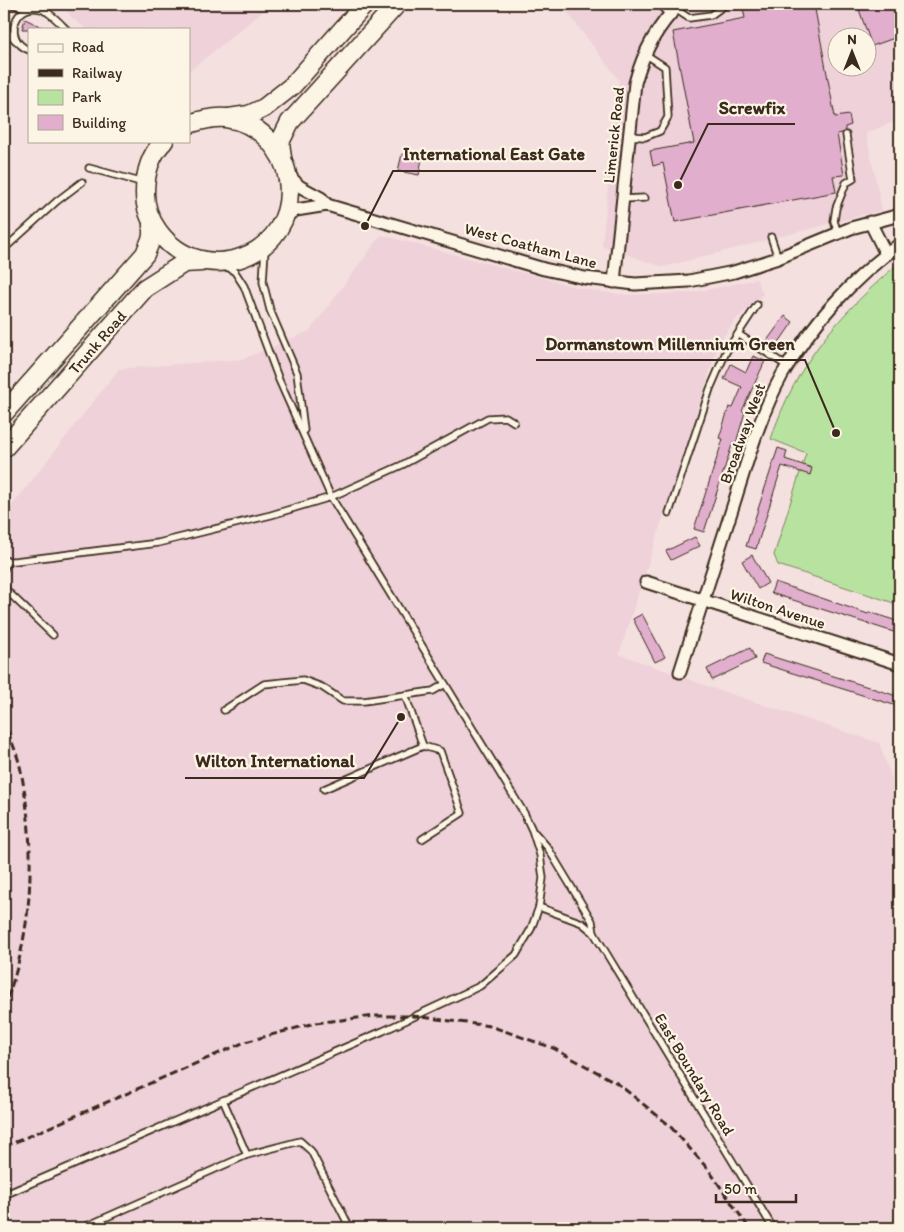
<svg xmlns="http://www.w3.org/2000/svg" width="904" height="1232" viewBox="0 0 904 1232" font-family="Itim,sans-serif">
<rect width="100%" height="100%" fill="#f4e0de"/>
<filter id="ink" filterUnits="userSpaceOnUse"><feTurbulence type="fractalNoise" baseFrequency=".02" numOctaves="2"/><feDisplacementMap in="SourceGraphic" scale="10" xChannelSelector="R" yChannelSelector="G"/><feConvolveMatrix kernelMatrix="1 2 1 2 8 2 1 2 1" color-interpolation-filters="sRGB"/></filter>
<g filter="url(#ink)">
<!-- built -->
<g fill="#eed1d9" fill-rule="evenodd">
<polygon points="62,4 272,4 189,71 189,29 87,29 73,19"/>
<path d="M561,4H900V119L866,133L882,210L663,267L602,246L619,80ZM836,38H866V68H836Z"/>
<polygon points="381,235 576,287 601,292 629,295 688,293 726,286 756,279 763,294 735,320 719,343 619,654 718,690 879,743 900,802 900,1228 4,1228 4,516 119,369 243,359 310,331"/>
</g>
<!-- green -->
<path fill="#b8e29f" stroke="#7a865e" d="M900,262V605L778,565L774,555L806,453L771,439C796,362 840,314 900,262Z"/>
<!-- building -->
<g fill="#e1afcd" stroke="#3b2a1e">
<polygon points="742,4 814,4 835,117 849,115 851,125 845,127 845,130 842,133 837,134 844,175 833,176 836,192 675,222 663,163 653,166 650,151 694,143 673,32 745,18"/>
<polygon points="857,4 900,4 900,36 872,46"/>
<polygon points="25,19 46,29 22,29"/>
<polygon points="402,154 422,158 419,175 398,171"/>
<polygon points="785,316 793,322 775,348 766,342"/>
<polygon points="753,356 765,361 742,411 745,412 736,443 733,442 704,532 694,529 723,439 719,438 729,407 733,408 742,387 724,379 731,364 746,372"/>
<polygon points="778,448 787,451 785,459 812,468 810,475 782,466 756,549 746,546"/>
<polygon points="695,537 700,546 671,560 666,551"/>
<polygon points="752,555 768,583 758,589 742,561"/>
<polygon points="775,582 868,614 869,612 900,622 900,634 771,593"/>
<polygon points="642,614 665,657 655,662 633,619"/>
<polygon points="750,648 755,659 712,680 707,669"/>
<polygon points="764,654 900,697 900,707 761,663"/>
</g>
<g fill="none" stroke-linecap="round" stroke-linejoin="round">
<defs>
<g id="lane">
<polyline points="9,4 29,8"/>
<polyline points="659,4 669,15"/>
<polyline points="675,9 689,18 711,15 726,4"/>
<polyline points="45,11 50,4"/>
<polyline points="4,28 16,41"/>
<path d="M29,50C2,40 15,1 41,9C49,11 59,22 66,29"/>
<polyline points="628,136 645,137 660,131 668,117 665,67 645,54"/>
<polyline points="89,168 144,183"/>
<polyline points="622,199 645,198"/>
<polyline points="838,233 834,221 836,208 846,183 853,179 846,135"/>
<polyline points="771,237 778,258"/>
<polyline points="4,249 57,201 82,182"/>
<polyline points="265,249 263,282 270,310 297,373 304,430"/>
<polyline points="738,334 787,366"/>
<polyline points="669,513 710,389 726,352 757,305"/>
<polyline points="4,561 15,561 158,543 271,515 331,497 402,465 488,418 506,417 514,422"/>
<polyline points="4,569 7,561"/>
<polyline points="4,588 53,635"/>
<polyline points="224,710 264,684 303,680 322,687 343,701 364,701 433,691 445,684"/>
<polyline points="324,789 423,746 405,695"/>
<polyline points="535,833 548,848 592,921 594,933 773,1228"/>
<polyline points="422,839 462,813 440,751 423,746"/>
<polyline points="539,907 582,923 594,933"/>
<polyline points="223,1100 247,1155"/>
<polyline points="4,1195 383,1031 480,986 516,955 531,929 539,907 543,878 540,855 532,830 524,813 331,497 279,380 244,286 235,272 225,265"/>
<polyline points="82,1228 247,1155 300,1141 311,1151 350,1228"/>
</g>
<g id="street">
<polyline points="287,173 299,186 321,198 327,205"/>
<polyline points="284,217 296,210 327,205 544,269 585,278 635,284 689,281 734,272 778,258 851,228 900,215"/>
<polyline points="870,222 886,254"/>
<path d="M614,282L635,83C643,53 658,25 680,4"/>
<polyline points="646,582 900,664"/>
<path d="M680,672C698,616 716,559 734,503C748,459 760,415 782,375C811,324 853,278 900,244"/>
</g>
<g id="primary">
<polyline points="229,118 249,115 264,108 292,86 365,4"/>
<path d="M164,141C150,155 145,174 145,193C145,207 150,220 158,231C202,292 299,256 288,180C284,149 258,122 226,118C213,117 201,120 189,124"/>
<polyline points="282,158 280,142 290,122 397,4"/>
<polyline points="4,413 145,254 152,237 152,223"/>
<polyline points="4,448 145,288 184,263 201,262"/>
</g>
</defs>
<!-- lane casing -->
<use href="#lane" stroke="#3b2a1e" stroke-width="9"/>
<!-- street casing -->
<use href="#street" stroke="#3b2a1e" stroke-width="15"/>
<!-- primary casing -->
<use href="#primary" stroke="#3b2a1e" stroke-width="21"/>
<!-- lane -->
<use href="#lane" stroke="#fcf5e5" stroke-width="5.5"/>
<!-- street -->
<use href="#street" stroke="#fcf5e5" stroke-width="11"/>
<!-- primary -->
<use href="#primary" stroke="#fcf5e5" stroke-width="18"/>
<!-- rail -->
<g stroke="#3b2a1e" stroke-width="3" stroke-dasharray="8 4" stroke-linecap="butt">
<path d="M4,720C9,737 18,754 21,771C36,848 34,933 4,1006"/>
<polyline points="4,1147 245,1042 315,1023 375,1016 413,1016 490,1026 553,1048 617,1083 669,1125 708,1169 749,1228"/>
</g>
</g>
</g>
<g text-anchor="middle" stroke-width="4.5" stroke-linejoin="round" paint-order="stroke">
<!-- street labels -->
<g font-size="16" fill="#3b2a1e" stroke="#fcf5e5">
<text transform="translate(613 135) rotate(-84)" y="6">Limerick Road</text>
<text transform="translate(531 245) rotate(15)" y="6">West Coatham Lane</text>
<text transform="translate(97 342) rotate(-49)" y="6">Trunk Road</text>
<text transform="translate(742 433) rotate(-70)" y="6">Broadway West</text>
<text transform="translate(778 608) rotate(18)" y="6">Wilton Avenue</text>
<text transform="translate(695 1074) rotate(59)" y="6">East Boundary Road</text>
</g>
</g>
<!-- callouts -->
<path fill="none" stroke="#3b2a1e" stroke-width="2" d="M678 185L708 124H795M365 226L393 171H596M836 433L805 360H536M401 717L364 778H185"/>
<g fill="#3b2a1e" stroke="#fcf5e5" stroke-width="2">
<circle cx="678" cy="185" r="5"/>
<circle cx="365" cy="226" r="5"/>
<circle cx="836" cy="433" r="5"/>
<circle cx="401" cy="717" r="5"/>
</g>
<g font-size="18" text-anchor="middle" font-weight="bold" fill="#3b2a1e" stroke="#fcf5e5" stroke-width="4.5" stroke-linejoin="round" paint-order="stroke">
<text x="752" y="114">Screwfix</text>
<text x="494" y="160">International East Gate</text>
<text x="670" y="350">Dormanstown Millennium Green</text>
<text x="275" y="767">Wilton International</text>
</g>
<!-- margin -->
<rect width="904" height="1232" fill="none" stroke="#fcf5e5" stroke-width="20"/>
<rect x="10" y="10" width="884" height="1212" fill="none" stroke="#3b2a1e" stroke-width="2" filter="url(#ink)"/>
<!-- legend -->
<rect x="28" y="28" width="162" height="115" fill="#fcf5e5" stroke="#afa495"/>
<rect x="38" y="44" width="25" height="8" fill="#fcf5e5" stroke="#afa495"/>
<text x="72" y="52" font-size="15" fill="#3b2a1e">Road</text>
<rect x="38" y="69" width="25" height="8" fill="#3b2a1e" stroke="#afa495"/>
<text x="72" y="78" font-size="15" fill="#3b2a1e">Railway</text>
<rect x="38" y="90" width="25" height="15" fill="#b8e29f" stroke="#afa495"/>
<text x="72" y="102" font-size="15" fill="#3b2a1e">Park</text>
<rect x="38" y="115" width="25" height="15" fill="#e1afcd" stroke="#afa495"/>
<text x="72" y="128" font-size="15" fill="#3b2a1e">Building</text>
<!-- north arrow -->
<g transform="translate(852 52)"><circle r="24" fill="#fcf5e5" stroke="#afa495"/>
<path d="M0-4L9 19L0 12L-9 19Z" fill="#3b2a1e"/>
<text y="-8" font-size="14" font-weight="bold" text-anchor="middle" fill="#3b2a1e">N</text>
</g>
<!-- scale -->
<path d="M716 1194v8h80v-8" fill="none" stroke="#3b2a1e" stroke-width="2.5"/>
<text x="724" y="1194" font-size="15" fill="#3b2a1e" stroke="#fcf5e5" stroke-width="4" paint-order="stroke">50 m</text>
</svg>
